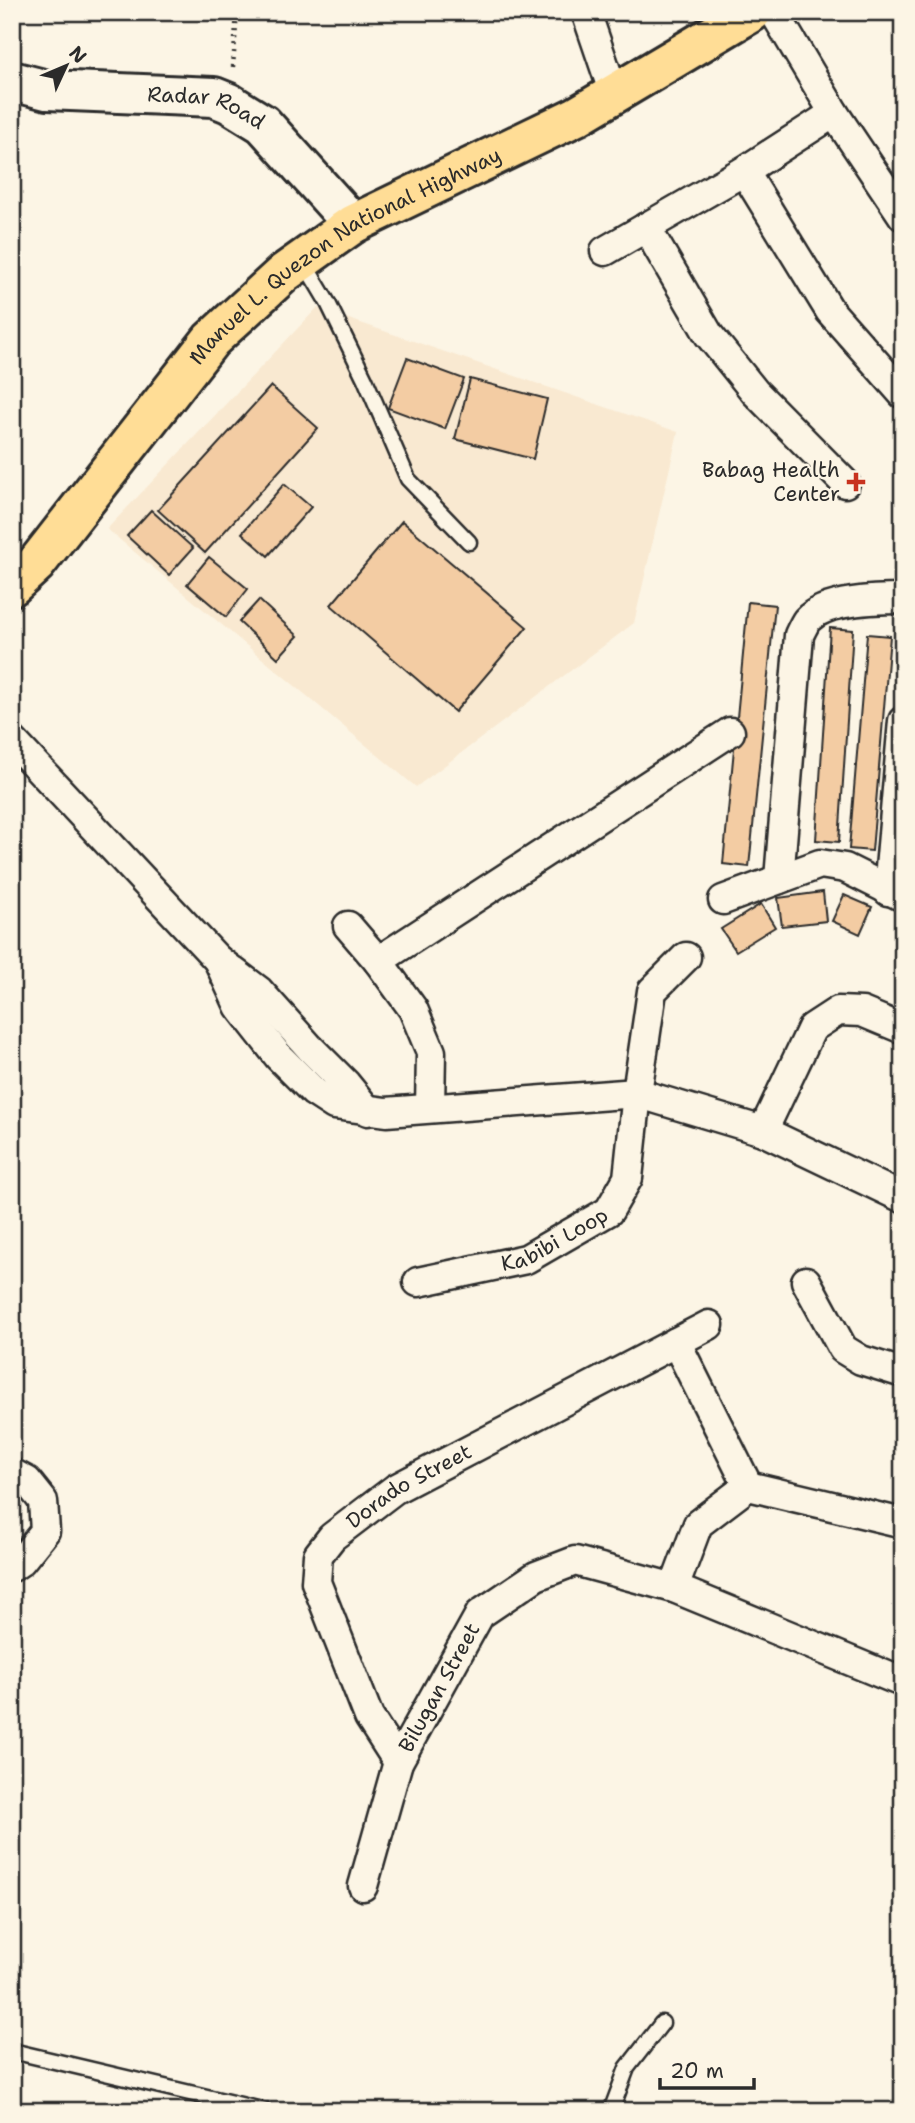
<svg xmlns="http://www.w3.org/2000/svg" width="915" height="2123" viewBox="0 0 915 2123" font-family="'Shantell Sans',sans-serif">
<rect width="100%" height="100%" fill="#fcf5e5"/>
<filter id="ink" filterUnits="userSpaceOnUse"><feTurbulence type="fractalNoise" baseFrequency=".0143" numOctaves="2"/><feDisplacementMap in="SourceGraphic" scale="14" xChannelSelector="R" yChannelSelector="G"/><feConvolveMatrix kernelMatrix="1 2 1 2 8 2 1 2 1" color-interpolation-filters="sRGB"/></filter>
<g filter="url(#ink)">
<!-- built -->
<polygon fill="#f9e9d1" points="317,308 678,432 634,623 416,787 107,529"/>
<!-- building -->
<g fill="#f3cca3" stroke="#2b2b2b" stroke-width="2">
<polygon points="407,358 464,379 445,429 388,408"/>
<polygon points="470,379 547,399 533,459 455,439"/>
<polygon points="271,386 318,428 205,553 158,510"/>
<polygon points="284,484 311,507 268,556 242,533"/>
<polygon points="151,510 193,548 169,575 127,536"/>
<polygon points="402,521 527,627 455,712 331,605"/>
<polygon points="209,557 248,589 226,617 187,584"/>
<polygon points="259,600 298,636 278,658 239,622"/>
<polygon points="748,602 775,605 749,867 723,864"/>
<polygon points="830,628 853,630 839,842 816,840"/>
<polygon points="867,634 890,636 872,851 849,849"/>
<polygon points="823,892 826,921 782,926 778,898"/>
<polygon points="844,895 872,907 860,934 832,921"/>
<polygon points="761,904 775,927 736,951 721,929"/>
</g>
<g fill="none" stroke-linecap="round" stroke-linejoin="round">
<defs>
<g id="lane">
<polyline points="303,261 328,303 365,379 408,479 469,542"/>
<polyline points="12,2051 266,2111"/>
<polyline points="611,2111 627,2068 662,2023"/>
</g>
<g id="street">
<polyline points="586,12 614,94"/>
<polyline points="774,12 834,113 903,216"/>
<polyline points="744,171 830,311 903,394"/>
<polyline points="646,227 709,335 755,392 845,483"/>
<polyline points="605,251 744,171 834,113"/>
<polyline points="12,740 218,960 259,991 310,1048 346,1084 368,1111"/>
<path d="M779,879L799,635C801,631 804,624 807,620C825,600 877,599 903,599"/>
<polyline points="888,891 903,721"/>
<polyline points="723,900 820,864 845,868 903,897"/>
<polyline points="348,926 378,961 413,1009 431,1052 430,1108"/>
<polyline points="218,960 239,1006 279,1057 314,1092 334,1105 386,1112 637,1093 763,1131 903,1198"/>
<polyline points="378,961 730,732"/>
<polyline points="763,1131 812,1028 838,1011 862,1012 903,1029"/>
<polyline points="806,1281 843,1349 861,1360 903,1373"/>
<path id="s1" d="M418,1282L526,1259L609,1211L628,1178L637,1093L652,991L686,957"/>
<polyline points="676,1342 748,1486"/>
<polyline points="12,1473 27,1481 43,1501 45,1531 21,1561 12,1567"/>
<polyline points="748,1486 903,1523"/>
<polyline points="674,1588 698,1524 748,1486"/>
<path id="s2" d="M398,1762L369,1717L316,1582L318,1555L332,1537L395,1489L709,1325"/>
<path id="s3" d="M363,1886L398,1762L480,1614L536,1576L575,1561L674,1588L897,1680H903"/>
</g>
<g id="secondary">
<path id="s4" d="M12,81L47,90L214,97L229,103L263,124L353,224"/>
</g>
<g id="primary">
<path id="s5" d="M12,586L36,564L211,340L284,273L353,224L577,116L752,12"/>
</g>
</defs>
<!-- lane casing -->
<use href="#lane" stroke="#2b2b2b" stroke-width="19"/>
<!-- street casing -->
<use href="#street" stroke="#2b2b2b" stroke-width="33"/>
<!-- secondary casing -->
<use href="#secondary" stroke="#2b2b2b" stroke-width="44"/>
<!-- primary casing -->
<use href="#primary" stroke="#2b2b2b" stroke-width="44"/>
<!-- path -->
<polyline stroke="#2b2b2b" stroke-width="4.5" stroke-dasharray="2 5" stroke-linecap="butt" points="233,67 237,12"/>
<!-- lane -->
<use href="#lane" stroke="#fcf5e5" stroke-width="14"/>
<!-- street -->
<use href="#street" stroke="#fcf5e5" stroke-width="28"/>
<!-- secondary -->
<use href="#secondary" stroke="#fcf5e5" stroke-width="38"/>
<!-- primary -->
<use href="#primary" stroke="#ffdd96" stroke-width="38"/>
</g>
</g>
<!-- markers -->
<path fill="#c8321e" stroke="#fcf5e5" stroke-width="2.5" d="M852.5 471.5h7v7h7v7h-7v7h-7v-7h-7v-7h7z"/>
<g text-anchor="middle" stroke-width="5" stroke-linejoin="round" paint-order="stroke">
<!-- street labels -->
<g font-size="21" fill="#2b2b2b" stroke="#fcf5e5">
<text dy="7" stroke="none"><textPath href="#s4" startOffset="198">Radar Road</textPath></text>
<text dy="7" stroke="none"><textPath href="#s5" startOffset="476">Manuel L. Quezon National Highway</textPath></text>
<text dy="7" stroke="none"><textPath href="#s1" startOffset="144">Kabibi Loop</textPath></text>
<text dy="7" stroke="none"><textPath href="#s2" startOffset="341">Dorado Street</textPath></text>
<text dy="7" stroke="none"><textPath href="#s3" startOffset="214">Bilugan Street</textPath></text>
</g>
<!-- poi labels -->
<g font-size="21" fill="#2b2b2b" stroke="#fcf5e5" text-anchor="end">
<text x="840" y="477">Babag Health<tspan x="840" dy="24">Center</tspan></text>
</g>
</g>
<!-- margin -->
<rect width="915" height="2123" fill="none" stroke="#fcf5e5" stroke-width="42"/>
<rect x="21" y="21" width="873" height="2081" fill="none" stroke="#2b2b2b" stroke-width="2.5" filter="url(#ink)"/>
<!-- north arrow -->
<g transform="translate(66 66) rotate(46)" stroke="#fcf5e5" stroke-width="5" paint-order="stroke">
<path d="M0-5L12 26L0 18L-12 26Z" fill="#2b2b2b"/>
<text y="-10" font-size="19" font-weight="bold" text-anchor="middle" fill="#2b2b2b">N</text>
</g>
<!-- scale -->
<path d="M660 2078v10h94v-10" fill="none" stroke="#2b2b2b" stroke-width="3.5"/>
<text x="670" y="2078" font-size="21" fill="#2b2b2b" stroke="#fcf5e5" stroke-width="5" paint-order="stroke">20 m</text>
</svg>
